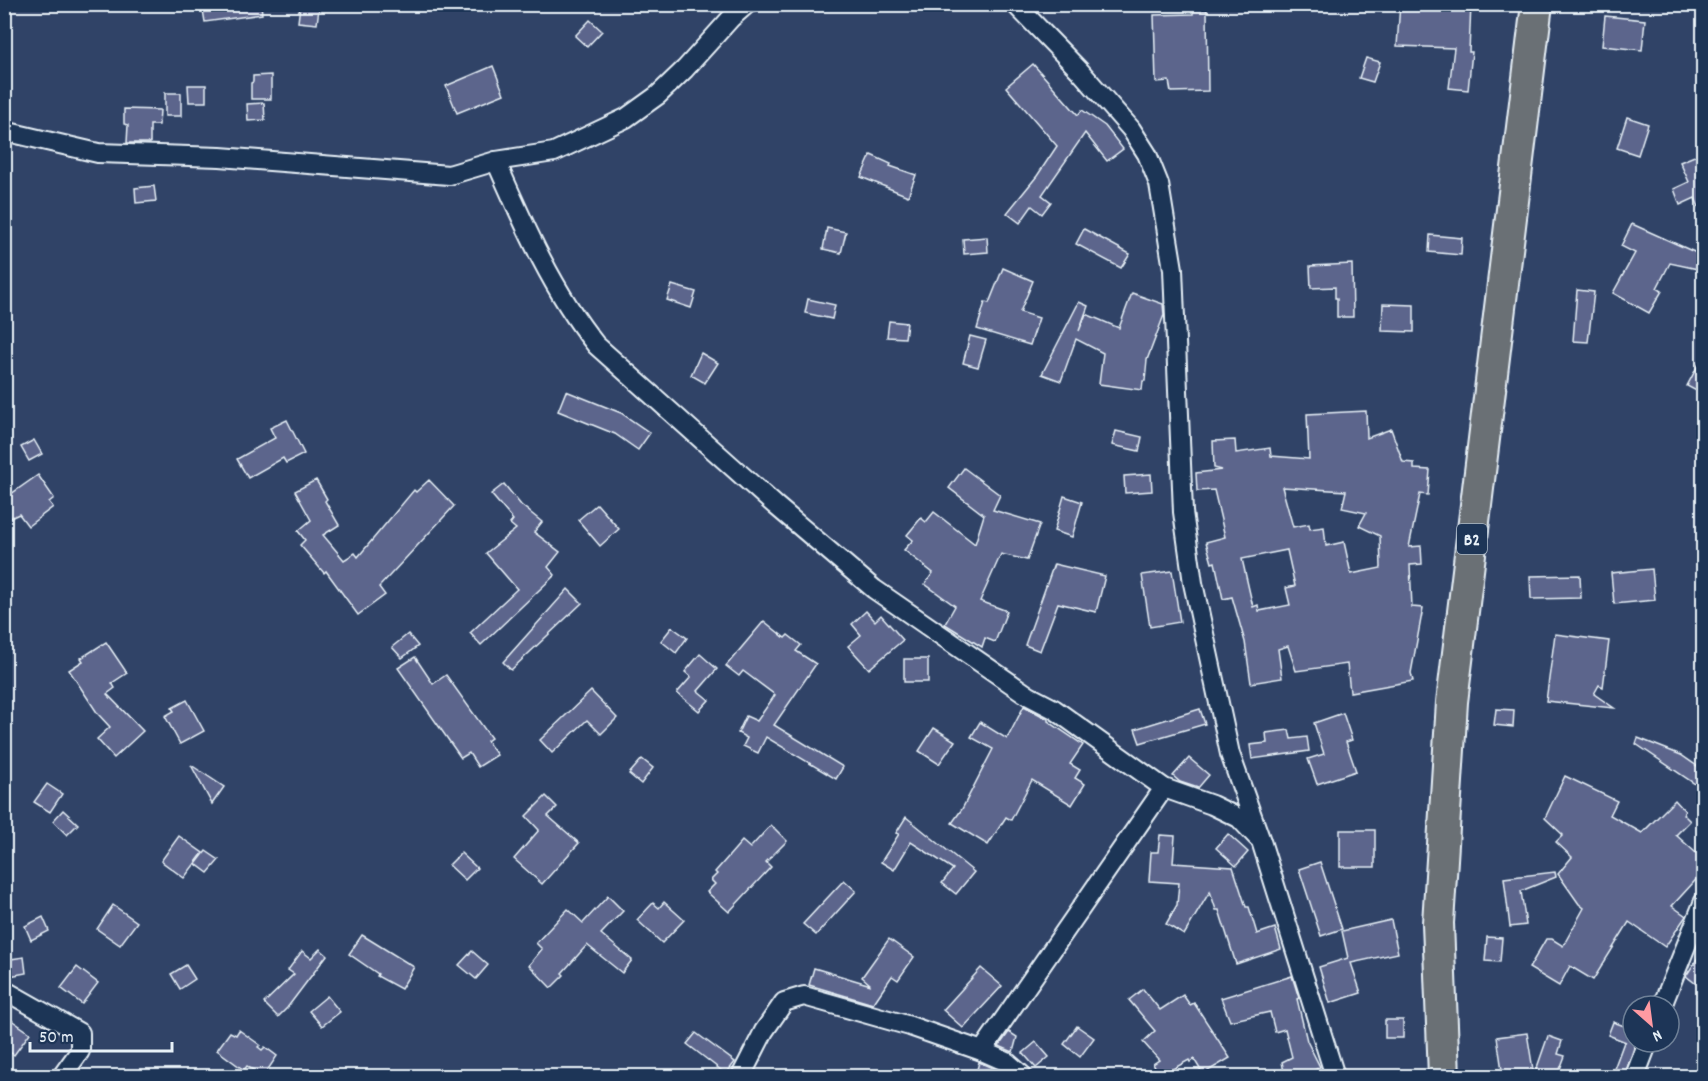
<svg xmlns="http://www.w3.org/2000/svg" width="1708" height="1081" viewBox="0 0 1708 1081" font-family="Dekko,sans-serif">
<rect width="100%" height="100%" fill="#304367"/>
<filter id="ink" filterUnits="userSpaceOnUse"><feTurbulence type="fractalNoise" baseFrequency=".0167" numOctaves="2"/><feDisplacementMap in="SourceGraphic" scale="12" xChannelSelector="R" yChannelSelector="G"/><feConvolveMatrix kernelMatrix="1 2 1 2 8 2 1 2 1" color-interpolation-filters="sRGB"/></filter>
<g filter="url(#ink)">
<!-- building -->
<g fill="#5c658c" stroke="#e8f1f8" stroke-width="1.5" fill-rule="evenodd">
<polygon points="202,4 261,4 262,14 205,22"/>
<polygon points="1400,4 1471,4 1469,52 1472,52 1468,90 1449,88 1454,48 1397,46"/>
<polygon points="300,6 319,8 317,24 298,22"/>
<polygon points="1193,10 1207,10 1208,91 1171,92 1169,81 1156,82 1154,15 1193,14"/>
<polygon points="1605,16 1645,20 1642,50 1602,46"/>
<polygon points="590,20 602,31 587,47 575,36"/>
<polygon points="1366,58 1380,62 1373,82 1359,78"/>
<polygon points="1033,64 1078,115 1082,110 1105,126 1123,149 1107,161 1085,133 1042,195 1051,202 1042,214 1032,206 1020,223 1007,213 1037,176 1057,146 1006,87"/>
<polygon points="493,66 504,94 457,113 446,86"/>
<polygon points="271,75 271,99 251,99 251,83 253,82 253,76"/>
<polygon points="188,85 206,85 206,102 189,102"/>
<rect x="165" y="93" width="16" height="23"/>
<polygon points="264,103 265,120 248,121 247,104"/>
<polygon points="124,109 160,110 159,125 150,125 150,143 127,143 128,125 124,124"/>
<polygon points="1627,117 1648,124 1638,155 1617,148"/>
<polygon points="1704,152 1704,217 1703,217 1695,198 1680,205 1674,189 1689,182 1680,162"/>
<polygon points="871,155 891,164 890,166 916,175 908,196 861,177"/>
<polygon points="154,186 156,201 136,203 135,188"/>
<polygon points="1632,224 1701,255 1698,269 1670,263 1657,288 1662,291 1649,313 1613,293 1635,253 1621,246"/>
<polygon points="827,228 846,232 841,253 823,249"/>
<polygon points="1084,229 1130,254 1121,268 1076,244"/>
<polygon points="1430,235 1462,238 1461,255 1429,252"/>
<polygon points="987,237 988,252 964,254 963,239"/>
<polygon points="1352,264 1353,317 1337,317 1337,298 1335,298 1335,287 1311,288 1310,266"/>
<polygon points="1003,268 1033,281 1020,312 1039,318 1030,345 977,329 985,302 989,303"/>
<polygon points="672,285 696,292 691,308 667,300"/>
<polygon points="1577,290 1594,292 1588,342 1573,341"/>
<polygon points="1132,293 1163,304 1164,315 1147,360 1145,381 1143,381 1142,390 1099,384 1103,353 1076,339 1061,381 1042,374 1079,302 1088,306 1079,331 1086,314 1119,328"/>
<polygon points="808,299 835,305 832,319 805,313"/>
<polygon points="1383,304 1414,305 1414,332 1382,331"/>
<polygon points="889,321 907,323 905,338 887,337"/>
<polygon points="970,336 986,340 978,367 963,363"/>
<polygon points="701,353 718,363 705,383 691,375"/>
<polygon points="1704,354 1704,395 1687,386"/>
<polygon points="566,391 621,413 650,433 638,450 615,434 558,411"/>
<path d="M1366,411L1367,438L1391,429L1403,462L1414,463V469L1430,470L1428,495L1420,494L1409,547L1421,546L1422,564L1410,565L1412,607L1423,608L1411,673L1413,681L1350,692L1347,664L1296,671L1288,646L1278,649L1282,678L1251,683L1245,642L1232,597L1223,599L1215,562L1212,563L1206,542L1225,537L1214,490L1197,491L1196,473L1222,470L1214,468L1213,441L1235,440L1236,453L1270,448L1271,456L1309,459L1307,414ZM1282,487L1346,491L1342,508L1366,513L1359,526L1380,536L1381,568L1351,574L1344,542L1326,546L1324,527L1310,529L1309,524L1293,527ZM1287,550L1295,586L1286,588L1290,605L1259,611L1258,605L1253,607L1242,559Z"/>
<polygon points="287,420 304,454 286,463 283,458 248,478 237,459 275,438 270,428"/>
<polygon points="1116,431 1142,437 1139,451 1112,445"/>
<polygon points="34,440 42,454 29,461 21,447"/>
<polygon points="964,468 1000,495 993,510 1040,524 1027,560 1001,554 980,601 1007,611 995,642 985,638 982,647 945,624 955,606 925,584 933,573 904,550 913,540 907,535 921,518 926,522 934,512 975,544 984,515 949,488"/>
<polygon points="1151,474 1152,491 1125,493 1124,476"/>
<polygon points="38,475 54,498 49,502 53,507 28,526 19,514 4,521 4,499"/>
<polygon points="316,480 327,499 325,501 339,525 323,535 344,560 355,553 358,557 414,490 416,492 429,480 454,506 379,587 385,595 358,615 326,571 324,573 300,545 305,540 298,531 311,520 295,491"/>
<polygon points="504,484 521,505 542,522 534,532 560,552 548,567 555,575 481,645 470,633 517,589 486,553 516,529 510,524 513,520 491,494"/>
<polygon points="1064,496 1082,502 1072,537 1054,531"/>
<polygon points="597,504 619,529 600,546 578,520"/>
<polygon points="1054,564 1105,576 1096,612 1058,603 1040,651 1025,645"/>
<polygon points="1652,569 1655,600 1614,604 1611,573"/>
<polygon points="1172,571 1180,622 1150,627 1142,575"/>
<polygon points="1580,575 1581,598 1531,599 1530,576"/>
<polygon points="568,589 582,603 511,670 503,662"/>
<polygon points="866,611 875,621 881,615 903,640 869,669 848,646 861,635 852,624"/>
<polygon points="764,621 785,638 788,635 801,645 796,651 816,664 774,725 843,767 836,779 766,737 758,753 743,746 747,738 738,733 746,716 757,721 775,695 743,671 739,676 726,666"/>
<polygon points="672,627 687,638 676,653 661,641"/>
<polygon points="408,634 418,646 402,658 392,647"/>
<polygon points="1555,634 1609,641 1603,687 1599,685 1594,694 1614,708 1546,701"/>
<polygon points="106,642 127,673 112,683 115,688 107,694 143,731 114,758 97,739 110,727 98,714 69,670 83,661 81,658"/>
<polygon points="700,654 717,669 698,691 709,700 699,711 677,693 691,677 685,672"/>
<polygon points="415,657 433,684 446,675 491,738 487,741 497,755 478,767 469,753 461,758 398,668"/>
<rect x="904" y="659" width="24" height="23"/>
<polygon points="591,691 617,718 601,734 587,720 552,753 540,740"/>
<polygon points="187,700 204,731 180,744 165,716 174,711 172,708"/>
<polygon points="1024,706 1048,719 1048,721 1083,745 1070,764 1080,770 1075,778 1085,784 1072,805 1032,780 1011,820 1006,817 988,845 952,823 962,809 993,749 971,737 980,722 1007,739"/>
<polygon points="1200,709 1205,724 1140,743 1135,729"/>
<polygon points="1496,709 1514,710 1513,727 1494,725"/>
<polygon points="1343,713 1352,740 1346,742 1356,771 1317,784 1308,759 1324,754 1314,723"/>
<polygon points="934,728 955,741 939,764 919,751"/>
<polygon points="1289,730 1291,739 1307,737 1309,751 1252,759 1250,745 1267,743 1266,733"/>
<polygon points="1638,738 1681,755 1704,771 1704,790 1636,744"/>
<polygon points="1189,758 1209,775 1198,788 1180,782 1173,776"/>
<polygon points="642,759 653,768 641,784 629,774"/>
<polygon points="191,765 224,787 212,804"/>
<polygon points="1565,776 1617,801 1610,815 1642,833 1675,800 1685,811 1683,814 1690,821 1676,835 1704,860 1704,871 1672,906 1686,916 1665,947 1629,922 1593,980 1570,966 1559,986 1529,968 1546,939 1552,939 1563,946 1584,908 1579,904 1558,874 1572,857 1556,842 1563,835 1545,818"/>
<polygon points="47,784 62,794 50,812 34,802"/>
<polygon points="546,796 557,807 548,816 579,843 542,884 514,859 539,830 526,816"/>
<polygon points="63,810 78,824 67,835 53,821"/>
<polygon points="906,817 974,872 956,894 942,883 953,869 911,842 894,870 881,862 899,834 896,833"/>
<polygon points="771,825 787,841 766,862 771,867 729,912 707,892 715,884 711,880 717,874 715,872 742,841 750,848"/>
<rect x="1340" y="830" width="35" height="37"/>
<polygon points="1228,834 1248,852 1236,866 1216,848"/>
<polygon points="1160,835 1175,836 1173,863 1233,867 1246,907 1249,907 1257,934 1275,928 1281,949 1236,964 1219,910 1216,910 1210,891 1184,935 1166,924 1177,905 1179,883 1149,881 1151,852 1158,852"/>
<polygon points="179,836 203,853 184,878 161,861"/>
<polygon points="206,851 219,860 208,873 196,864"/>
<polygon points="461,853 477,868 465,880 449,865"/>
<polygon points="1320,862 1342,929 1321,936 1299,869"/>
<polygon points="1555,872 1556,877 1521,891 1526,925 1510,927 1504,878"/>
<polygon points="844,880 856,891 816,935 803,924"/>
<polygon points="608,896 623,911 601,934 632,960 622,973 587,945 562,973 564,975 551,988 529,965 542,949 536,943 568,909 583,923"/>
<polygon points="664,902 684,920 662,943 637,920 653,903 659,908"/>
<polygon points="113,905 137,922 120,945 97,929"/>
<polygon points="43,917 49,931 31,940 25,926"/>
<polygon points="1391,920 1398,953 1351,963 1361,993 1330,1003 1319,967 1348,958 1342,931"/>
<polygon points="362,935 414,967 401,989 377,976 378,974 349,954"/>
<polygon points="1487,937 1502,938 1500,962 1485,961"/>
<polygon points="889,939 914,957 898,980 892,976 873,1004 809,985 814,968 871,985 862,977"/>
<polygon points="1704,948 1704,990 1686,976"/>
<polygon points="320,949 327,955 287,1008 278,1017 264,1003 294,974 288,970 302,951 311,958"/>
<polygon points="472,951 488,965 476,979 459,965"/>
<polygon points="24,957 26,973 4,977 4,960"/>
<polygon points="186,965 195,979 180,989 171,974"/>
<polygon points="77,967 98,983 82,1004 61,988"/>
<polygon points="981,968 1002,986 963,1028 943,1010"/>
<polygon points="1292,976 1299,998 1297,999 1307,1041 1320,1067 1304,1077 1285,1077 1282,1062 1292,1057 1285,1029 1275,1032 1270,1012 1230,1021 1221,998"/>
<polygon points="1143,989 1160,1010 1183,995 1190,1005 1194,1003 1230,1058 1203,1074 1194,1059 1190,1062 1189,1060 1160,1076 1153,1064 1159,1060 1143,1042 1155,1031 1129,1000"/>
<polygon points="327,996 340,1012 322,1026 309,1011"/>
<polygon points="4,1015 30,1033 14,1055 4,1048"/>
<rect x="1385" y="1020" width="18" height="18"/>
<polygon points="1613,1022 1633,1029 1633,1042 1636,1042 1624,1077 1611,1077 1624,1042 1626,1042 1608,1035"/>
<polygon points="1077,1026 1094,1038 1080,1057 1064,1044"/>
<polygon points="239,1030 260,1045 258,1047 262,1050 265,1047 277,1056 263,1077 247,1066 244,1070 217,1050 230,1032 236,1035"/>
<polygon points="1009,1032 1017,1037 1013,1052 999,1046"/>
<polygon points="696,1033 735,1062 726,1074 687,1044"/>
<polygon points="1527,1033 1534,1076 1548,1036 1562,1041 1558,1054 1565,1056 1557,1077 1503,1077 1497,1037"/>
<polygon points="1036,1042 1049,1057 1036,1068 1023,1053"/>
<polygon points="979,1062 1001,1072 1005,1077 975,1077"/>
</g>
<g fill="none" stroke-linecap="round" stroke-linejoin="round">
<defs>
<g id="minor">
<polyline points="1015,4 1080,71 1131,129 1147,154 1159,184 1173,269 1183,512 1193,583 1230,754 1261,841 1335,1076"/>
<polyline points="4,131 98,153 220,157 449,175 496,161 554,152 626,118 658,95 685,69 731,18 747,4"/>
<path d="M496,161C524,225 552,290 596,345L775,505L874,589L1029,696L1054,709L1164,788L1212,805L1239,818L1257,837"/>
<polyline points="4,990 80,1033 80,1051 62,1076"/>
<polyline points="1662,1006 1704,901"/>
<polyline points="982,1051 1164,788"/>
<polyline points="741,1076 764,1031 784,1002 804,996 910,1026 982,1051 1007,1062 1023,1076"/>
<polyline points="1635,1076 1648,1042"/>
</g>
<polyline id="trunk" points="1444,1076 1438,923 1452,702 1537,4"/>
</defs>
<!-- minor casing -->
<use href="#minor" stroke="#e8f1f8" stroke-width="22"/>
<!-- trunk casing -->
<use href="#trunk" stroke="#e8f1f8" stroke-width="34"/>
<!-- minor -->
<use href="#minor" stroke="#1d3557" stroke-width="18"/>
<!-- trunk -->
<use href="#trunk" stroke="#6b6f75" stroke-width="30"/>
</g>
</g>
<g text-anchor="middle" stroke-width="5" stroke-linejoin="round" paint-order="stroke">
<!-- shield labels -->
<rect fill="#1d3557" stroke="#abb9c8" stroke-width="1.5" x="1457" y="524" width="30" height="30" rx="4.5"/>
<g font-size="18" font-weight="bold" fill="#e8f1f8">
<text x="1472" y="545">B2</text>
</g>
</g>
<!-- margin -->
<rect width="1708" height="1081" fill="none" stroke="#1d3557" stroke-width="24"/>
<rect x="12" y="12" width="1684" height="1057" fill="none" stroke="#e8f1f8" stroke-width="2" filter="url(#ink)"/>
<!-- north arrow -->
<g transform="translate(1651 1024) rotate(152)"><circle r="28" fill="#1d3557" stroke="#6e8097" stroke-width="1.5"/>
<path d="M0-4.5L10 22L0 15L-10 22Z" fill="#ff9aa2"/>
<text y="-9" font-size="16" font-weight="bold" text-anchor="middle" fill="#e8f1f8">N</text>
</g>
<!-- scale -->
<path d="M30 1042v9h142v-9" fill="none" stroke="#e8f1f8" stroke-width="3"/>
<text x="39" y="1042" font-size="18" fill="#e8f1f8" stroke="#1d3557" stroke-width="4.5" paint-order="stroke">50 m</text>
</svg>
